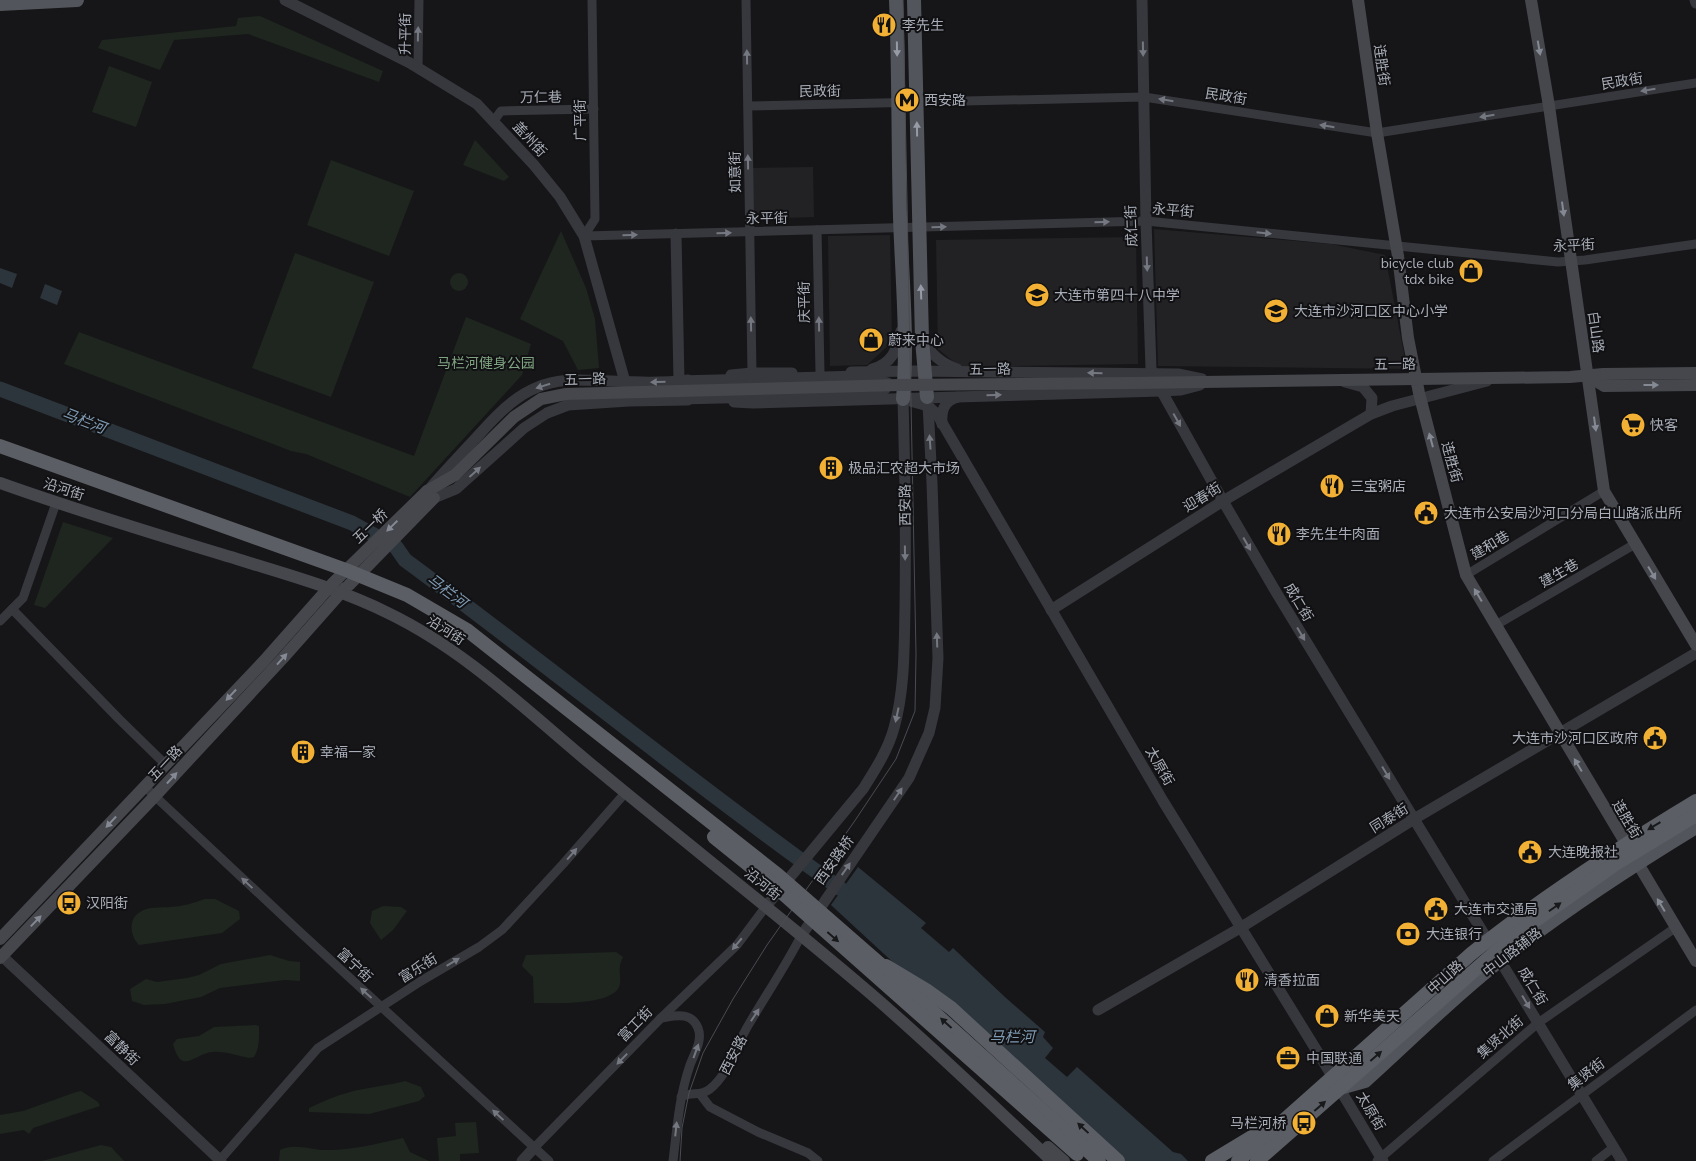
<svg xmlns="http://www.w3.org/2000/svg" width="1696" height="1161" viewBox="0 0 1696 1161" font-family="'Nunito Sans','Noto Sans SC',sans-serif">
<rect width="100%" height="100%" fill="#161618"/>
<!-- built -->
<g fill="#222225">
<polygon points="813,167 814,217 753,219 752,168"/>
<polygon points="1154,229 1331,244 1385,255 1407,369 1158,366"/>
<polygon points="890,235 892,342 867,365 830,366 828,236"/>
<polygon points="1136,237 1138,364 960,367 938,349 936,240"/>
</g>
<!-- green -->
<g fill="#1e261f">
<polygon points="260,16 383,71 379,82 248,34 174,40 160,70 98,48 102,40 236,26 238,18"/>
<polygon points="109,66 152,82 136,127 92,112"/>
<polygon points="475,140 509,177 504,181 463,165"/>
<polygon points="331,160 414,191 389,256 307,225"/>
<polygon points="561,231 586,288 595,319 599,368 578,370 563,341 520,319"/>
<polygon points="295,253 374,282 331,397 252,368"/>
<circle cx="459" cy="282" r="9"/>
<polygon points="466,317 531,344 522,375 410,497 306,454 291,451 64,364 79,332 414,456"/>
<polygon points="63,522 113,538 45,608 34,605"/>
<path d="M205,899H215L239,911L240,919L222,933L139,945C130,936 128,919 140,912C149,906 161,908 171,907C183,906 194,903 205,899Z"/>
<polygon points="383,906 401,907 407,911 393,930 381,940 370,923 372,911"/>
<path d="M616,952L623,957C616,970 623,978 619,987C611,1006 552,1003 534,1003L533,977L522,966L526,955Z"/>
<polygon points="270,955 289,961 300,962 300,981 285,980 220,988 201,997 165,1004 144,1005 132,1001 130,989 146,979 157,982 187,978 199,975 221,964"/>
<path d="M256,1025L259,1026C259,1036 260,1048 254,1057L249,1058C238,1056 225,1051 213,1052C194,1053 182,1077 173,1044L177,1039L199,1036L214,1027Z"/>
<path d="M405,1081L421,1087L425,1096L419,1101L369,1114L309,1112V1108C322,1102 335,1096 350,1092C368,1087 387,1086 405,1081Z"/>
<polygon points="81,1091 98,1102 100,1106 33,1128 29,1134 24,1130 0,1134 0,1115 23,1111 76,1092"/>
<polygon points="476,1122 479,1153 460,1154 460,1161 439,1161 437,1138 456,1136 455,1123"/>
<path d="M403,1138L410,1152L429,1161H279L280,1150C295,1142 313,1151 329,1150C354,1150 379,1143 403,1138Z"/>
<polygon points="101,1145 111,1147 124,1161 42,1161"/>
</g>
<!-- water -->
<g fill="#2c353c">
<polygon points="0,268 17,274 12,288 0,283"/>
<polygon points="45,284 62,291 57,305 40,298"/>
<polygon points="858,867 926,923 921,928 949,952 953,948 1006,998 1045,1032 1043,1037 1053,1048 1045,1058 1067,1077 1077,1067 1173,1152 1181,1154 1188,1161 1108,1161 831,905"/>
</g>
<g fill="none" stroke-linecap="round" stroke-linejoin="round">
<!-- river -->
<path stroke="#2c353c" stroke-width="15" d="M0,389L352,523L396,547L405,560C552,668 693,784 841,889"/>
<!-- minor -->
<g stroke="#37383d" stroke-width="9">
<polyline points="746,0 752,373"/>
<polyline points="418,68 419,0"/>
<polyline points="748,106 1144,97 1377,133 1696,83"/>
<polyline points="493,122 501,111 594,109"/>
<polyline points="817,230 820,372"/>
<polyline points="584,236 1146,221 1558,262 1585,260 1696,244"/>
<polyline points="584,236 595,219 592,0"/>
<polyline points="1466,575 1604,491"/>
<polyline points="12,609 119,719 166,765"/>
<polyline points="0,621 23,598 56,503"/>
<polyline points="1496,625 1635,544"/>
<polyline points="144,786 300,932 549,1161"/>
<path d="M661,1018C675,1016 691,1011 698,1028C703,1040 694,1054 690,1065C679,1097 677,1128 673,1161"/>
<polyline points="700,1094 710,1107 758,1132 808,1153 818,1161"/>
<path d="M681,1097C692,1091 700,1097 710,1089C729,1074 736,1045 749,1024C766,995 785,967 801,936"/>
<polyline points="534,1148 661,1018 737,945 767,905"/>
<polyline points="219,1161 318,1048 421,981 479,947 502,930 563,864 626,792"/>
<polyline points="1377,1161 1538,1023 1675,928"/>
<polyline points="1493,1161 1696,1010"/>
<polyline points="1596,1161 1614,1147"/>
</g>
<!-- tertiary -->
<g stroke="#37383d" stroke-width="11">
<polyline points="285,0 410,63 477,104 534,165 560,197 584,236 627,389"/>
<polyline points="1142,0 1146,221 1151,369 1157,383 1223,501 1276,592 1622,1161"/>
<polyline points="1695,0 1696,3"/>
<polyline points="676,234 679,381"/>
<path d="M922,340C932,355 941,363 957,369"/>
<path d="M872,369C892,364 897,350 901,331"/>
<polyline points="851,372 914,371 1178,374 1202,379"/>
<polyline points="731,375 752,373 792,373"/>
<polyline points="1345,382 1363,387 1372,398 1371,414"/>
<polyline points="903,399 928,406 937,414 1163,801 1320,1056 1383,1161"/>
<path d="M734,402L753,403C889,400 1025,394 1161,391L1181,390L1200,385"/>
<path d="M942,424C941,410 944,401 958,397"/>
<path d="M431,487C445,471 460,455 475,439C503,408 527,381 573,380C611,380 649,385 688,380"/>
<polyline points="434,498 456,489 524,428 547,413 568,405 629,401 688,400"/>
<polyline points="1051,610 1223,501 1371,414 1392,406 1487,381"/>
<path d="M767,905L863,789C875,770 888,750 894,728C905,689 904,648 905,608C906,539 905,469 903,399"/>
<polyline points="801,936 909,778 929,733 935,708 938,658 932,483 928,404"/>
<polyline points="2,956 221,1161"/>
<polyline points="1098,1010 1240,928 1414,819 1696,653"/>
<polyline points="522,1161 534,1148"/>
</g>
<!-- secondary -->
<g stroke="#45474d" stroke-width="12">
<polyline points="1358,0 1377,133 1398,256 1408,338 1419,393 1466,575 1696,961"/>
<polyline points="1531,0 1549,106 1604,491 1696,645"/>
<polyline points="1588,376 1604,386 1696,385"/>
<polyline points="1133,383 1570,377 1603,374 1696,373"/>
<path d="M0,483C78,511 158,535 237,559C288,575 340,589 388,613C465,650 527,711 592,765C682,840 775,912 864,988C929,1043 990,1103 1052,1161"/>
<polyline points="427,491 455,475"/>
<polyline points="0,939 264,661 333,583"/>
<polyline points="0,958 155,796 283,658 345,588"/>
<polyline points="1048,1147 1064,1161"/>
</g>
<!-- primary -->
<g stroke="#53555c" stroke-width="14">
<path d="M896,0C899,72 898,145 900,217C902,278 908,339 903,399"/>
<polyline points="914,0 922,340 927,397"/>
<polyline points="0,4 77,0"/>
<path d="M1340,1088L1365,1081C1404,1046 1442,1008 1483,974C1550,919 1622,872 1696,827"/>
</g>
<!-- trunk -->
<g stroke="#5b5e65" stroke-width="14">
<polyline points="886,966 926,990 951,1008 1118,1161"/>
<polyline points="1212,1161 1260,1132"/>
<path d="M1238,1161L1471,954C1542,897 1618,848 1696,801"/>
<polyline points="1257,1161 1516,934 1617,863 1696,815"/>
</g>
<!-- tram -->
<polyline stroke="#4a4c52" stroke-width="1" points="680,1161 682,1128 689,1093 703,1053 733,999 767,945 854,822 896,759 915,711 916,654 903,0"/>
<!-- tertiary-bridge -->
<g stroke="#37383d" stroke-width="11">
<polyline points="679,381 859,376 888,383"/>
<polyline points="679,399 859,395 885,389"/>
</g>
<!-- secondary-bridge -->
<g stroke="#45474d" stroke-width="12">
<polyline points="455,475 514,417 541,399 566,394 899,385 1133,383"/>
<polyline points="335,581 427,491"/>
<polyline points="349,585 434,498"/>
</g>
<!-- trunk-bridge -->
<g stroke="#5b5e65" stroke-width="14">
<polyline points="0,446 346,570 407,595 467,630 778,875 880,964 1099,1161"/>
<polyline points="714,837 770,882 1077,1154"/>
</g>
</g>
<!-- one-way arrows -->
<defs><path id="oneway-solid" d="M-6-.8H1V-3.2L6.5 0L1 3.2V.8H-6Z" transform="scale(1.25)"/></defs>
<g fill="#757881">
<use href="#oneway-solid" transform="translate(418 34) rotate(-89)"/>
<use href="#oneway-solid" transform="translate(1143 49) rotate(89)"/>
<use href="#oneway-solid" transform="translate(747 57) rotate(-91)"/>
<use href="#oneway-solid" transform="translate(1648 90) rotate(171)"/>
<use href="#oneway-solid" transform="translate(1166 100) rotate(-171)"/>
<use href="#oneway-solid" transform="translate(1487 116) rotate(171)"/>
<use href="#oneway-solid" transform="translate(1327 126) rotate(-171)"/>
<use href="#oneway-solid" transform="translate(748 162) rotate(-91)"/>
<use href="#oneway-solid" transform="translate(1102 222) rotate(-2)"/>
<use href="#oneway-solid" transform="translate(939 227) rotate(-2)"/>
<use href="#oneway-solid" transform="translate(724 233) rotate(-2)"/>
<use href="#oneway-solid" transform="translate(1264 233) rotate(6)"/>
<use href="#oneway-solid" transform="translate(630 235) rotate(-1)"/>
<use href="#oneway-solid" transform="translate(1147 264) rotate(88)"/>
<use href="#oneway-solid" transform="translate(751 324) rotate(-91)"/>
<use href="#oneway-solid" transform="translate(819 324) rotate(-91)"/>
<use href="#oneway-solid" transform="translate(1095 373) rotate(-179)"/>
<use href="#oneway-solid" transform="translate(658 382) rotate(179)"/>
<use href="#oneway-solid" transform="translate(543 386) rotate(162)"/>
<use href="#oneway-solid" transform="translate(994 395) rotate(-1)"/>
<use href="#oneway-solid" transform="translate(1177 420) rotate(61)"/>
<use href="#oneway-solid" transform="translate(930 442) rotate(-94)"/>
<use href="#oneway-solid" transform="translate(475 472) rotate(-42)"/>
<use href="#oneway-solid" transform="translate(1247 544) rotate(60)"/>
<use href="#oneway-solid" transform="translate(905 553) rotate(89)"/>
<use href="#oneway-solid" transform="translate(1301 634) rotate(59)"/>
<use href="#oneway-solid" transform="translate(937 640) rotate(-92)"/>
<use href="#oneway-solid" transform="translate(897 715) rotate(102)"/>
<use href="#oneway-solid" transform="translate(1386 773) rotate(59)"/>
<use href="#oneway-solid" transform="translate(898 794) rotate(-56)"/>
<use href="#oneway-solid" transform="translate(572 854) rotate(-49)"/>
<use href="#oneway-solid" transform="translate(846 869) rotate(-55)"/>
<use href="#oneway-solid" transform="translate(247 883) rotate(-137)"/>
<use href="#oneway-solid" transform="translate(737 944) rotate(130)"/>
<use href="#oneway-solid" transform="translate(453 962) rotate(-31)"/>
<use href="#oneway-solid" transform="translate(366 993) rotate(-138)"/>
<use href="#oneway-solid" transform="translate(1526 1002) rotate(59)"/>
<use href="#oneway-solid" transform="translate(755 1015) rotate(-57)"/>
<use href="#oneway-solid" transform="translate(696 1051) rotate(-70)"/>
<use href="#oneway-solid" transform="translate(622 1059) rotate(134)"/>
<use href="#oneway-solid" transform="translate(498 1115) rotate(-137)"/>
<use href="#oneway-solid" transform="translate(676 1129) rotate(-84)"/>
</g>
<g fill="#858993">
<use href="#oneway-solid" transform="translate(1539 48) rotate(80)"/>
<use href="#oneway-solid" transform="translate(1563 209) rotate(82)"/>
<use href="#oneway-solid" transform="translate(1651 385)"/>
<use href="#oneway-solid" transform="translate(1595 424) rotate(82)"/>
<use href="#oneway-solid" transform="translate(1431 440) rotate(-105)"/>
<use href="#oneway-solid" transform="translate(392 526) rotate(136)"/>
<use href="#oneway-solid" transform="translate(1652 573) rotate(59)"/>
<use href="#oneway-solid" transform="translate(1478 595) rotate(-121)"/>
<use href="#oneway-solid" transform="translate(282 659) rotate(-48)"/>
<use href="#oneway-solid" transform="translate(231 695) rotate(133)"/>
<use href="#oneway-solid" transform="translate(1578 765) rotate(-121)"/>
<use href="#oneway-solid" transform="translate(172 778) rotate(-47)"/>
<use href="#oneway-solid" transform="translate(111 822) rotate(133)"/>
<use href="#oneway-solid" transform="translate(1661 905) rotate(-121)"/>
<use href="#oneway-solid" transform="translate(36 921) rotate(-46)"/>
</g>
<g fill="#979ba6">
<use href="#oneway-solid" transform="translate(897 49) rotate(89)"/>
<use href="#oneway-solid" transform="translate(917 129) rotate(-91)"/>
<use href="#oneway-solid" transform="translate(921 292) rotate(-92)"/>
</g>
<g fill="#18191b">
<use href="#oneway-solid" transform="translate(1654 826) rotate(149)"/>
<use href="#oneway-solid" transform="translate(1555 907) rotate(-35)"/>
<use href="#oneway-solid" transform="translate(833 937) rotate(41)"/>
<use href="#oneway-solid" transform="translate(946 1023) rotate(-138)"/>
<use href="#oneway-solid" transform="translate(1376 1056) rotate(-41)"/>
<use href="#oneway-solid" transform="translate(1320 1106) rotate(-41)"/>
<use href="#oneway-solid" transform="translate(1083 1128) rotate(-137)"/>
</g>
<!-- icons -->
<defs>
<symbol id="restaurant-disc" viewBox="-11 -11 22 22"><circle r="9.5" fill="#f2b134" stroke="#111113"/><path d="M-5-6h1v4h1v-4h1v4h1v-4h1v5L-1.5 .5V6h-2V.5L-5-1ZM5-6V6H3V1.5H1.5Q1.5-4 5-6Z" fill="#111"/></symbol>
<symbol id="metro-disc" viewBox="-11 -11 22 22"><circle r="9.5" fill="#f2b134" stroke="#111113"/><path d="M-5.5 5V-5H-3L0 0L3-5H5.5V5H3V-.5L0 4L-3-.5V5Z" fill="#111"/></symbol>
<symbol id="shop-disc" viewBox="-11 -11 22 22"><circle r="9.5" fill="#f2b134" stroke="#111113"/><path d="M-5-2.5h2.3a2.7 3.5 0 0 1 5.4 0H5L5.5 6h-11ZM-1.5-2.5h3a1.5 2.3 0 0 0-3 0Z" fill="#111"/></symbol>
<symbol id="school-disc" viewBox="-11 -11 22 22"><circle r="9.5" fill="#f2b134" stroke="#111113"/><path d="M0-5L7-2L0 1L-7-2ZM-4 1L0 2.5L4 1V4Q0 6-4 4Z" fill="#111"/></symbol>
<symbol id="supermarket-disc" viewBox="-11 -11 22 22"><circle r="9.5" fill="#f2b134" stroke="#111113"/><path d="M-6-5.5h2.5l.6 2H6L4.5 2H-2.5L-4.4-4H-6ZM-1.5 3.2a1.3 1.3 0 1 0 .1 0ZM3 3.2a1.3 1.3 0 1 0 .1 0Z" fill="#111"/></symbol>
<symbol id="building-disc" viewBox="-11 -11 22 22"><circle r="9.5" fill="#f2b134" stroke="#111113"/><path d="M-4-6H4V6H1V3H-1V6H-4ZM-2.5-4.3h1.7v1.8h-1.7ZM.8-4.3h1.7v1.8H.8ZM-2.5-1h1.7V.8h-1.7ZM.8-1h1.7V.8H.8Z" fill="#111"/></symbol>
<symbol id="civic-disc" viewBox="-11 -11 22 22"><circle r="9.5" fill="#f2b134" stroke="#111113"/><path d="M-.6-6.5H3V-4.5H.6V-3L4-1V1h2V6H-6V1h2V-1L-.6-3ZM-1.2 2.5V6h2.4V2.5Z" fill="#111"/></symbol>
<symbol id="bus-disc" viewBox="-11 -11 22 22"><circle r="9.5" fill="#f2b134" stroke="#111113"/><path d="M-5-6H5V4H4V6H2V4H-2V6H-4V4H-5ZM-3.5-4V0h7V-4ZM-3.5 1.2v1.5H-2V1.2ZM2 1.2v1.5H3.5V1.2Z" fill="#111"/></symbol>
<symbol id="bank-disc" viewBox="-11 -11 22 22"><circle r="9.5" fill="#f2b134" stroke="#111113"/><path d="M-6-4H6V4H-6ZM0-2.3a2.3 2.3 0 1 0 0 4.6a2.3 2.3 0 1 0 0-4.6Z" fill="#111"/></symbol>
<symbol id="office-disc" viewBox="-11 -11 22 22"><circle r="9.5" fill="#f2b134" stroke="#111113"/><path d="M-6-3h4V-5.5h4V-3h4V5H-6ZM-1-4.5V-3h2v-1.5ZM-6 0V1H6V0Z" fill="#111"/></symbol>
</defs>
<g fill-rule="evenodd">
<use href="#restaurant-disc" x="870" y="11" width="28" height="28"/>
<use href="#metro-disc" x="893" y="86" width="28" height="28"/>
<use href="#shop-disc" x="1457" y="257" width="28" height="28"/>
<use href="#school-disc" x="1023" y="281" width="28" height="28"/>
<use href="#school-disc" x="1262" y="297" width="28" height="28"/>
<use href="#shop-disc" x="857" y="326" width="28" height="28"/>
<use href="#supermarket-disc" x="1619" y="411" width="28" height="28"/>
<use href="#building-disc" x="817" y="454" width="28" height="28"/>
<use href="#restaurant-disc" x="1318" y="472" width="28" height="28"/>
<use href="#civic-disc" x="1412" y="499" width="28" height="28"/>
<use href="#restaurant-disc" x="1265" y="520" width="28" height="28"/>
<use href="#civic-disc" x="1641" y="724" width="28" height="28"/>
<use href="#building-disc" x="289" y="738" width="28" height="28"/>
<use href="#civic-disc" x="1516" y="838" width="28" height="28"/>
<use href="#bus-disc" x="55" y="889" width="28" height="28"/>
<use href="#civic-disc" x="1422" y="895" width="28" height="28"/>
<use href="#bank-disc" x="1394" y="920" width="28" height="28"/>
<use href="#restaurant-disc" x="1233" y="966" width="28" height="28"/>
<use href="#shop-disc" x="1313" y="1002" width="28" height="28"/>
<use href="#office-disc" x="1274" y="1044" width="28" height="28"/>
<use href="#bus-disc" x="1290" y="1109" width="28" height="28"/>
</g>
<g text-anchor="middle" stroke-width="4" stroke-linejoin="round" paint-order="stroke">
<!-- poi labels -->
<g font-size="14" fill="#a8adb8" stroke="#111113" text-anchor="start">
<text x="902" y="30">李先生</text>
<text x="924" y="105">西安路</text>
<text x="1454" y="268" text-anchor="end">bicycle club<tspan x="1454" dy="16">tdx bike</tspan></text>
<text x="1054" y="300">大连市第四十八中学</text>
<text x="1294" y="316">大连市沙河口区中心小学</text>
<text x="888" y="345">蔚来中心</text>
<text x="1650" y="430">快客</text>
<text x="848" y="473">极品汇农超大市场</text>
<text x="1350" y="491">三宝粥店</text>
<text x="1444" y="518">大连市公安局沙河口分局白山路派出所</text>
<text x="1296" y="539">李先生牛肉面</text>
<text x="1638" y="743" text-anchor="end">大连市沙河口区政府</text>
<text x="320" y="757">幸福一家</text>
<text x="1548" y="857">大连晚报社</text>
<text x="86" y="908">汉阳街</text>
<text x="1454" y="914">大连市交通局</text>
<text x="1426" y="939">大连银行</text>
<text x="1264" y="985">清香拉面</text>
<text x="1344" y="1021">新华美天</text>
<text x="1306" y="1063">中国联通</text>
<text x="1286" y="1128" text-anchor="end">马栏河桥</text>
</g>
<!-- street labels -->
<g font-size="14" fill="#a8adb8" stroke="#111113">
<text transform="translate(405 34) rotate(-89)" y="5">升平街</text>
<text transform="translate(1382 65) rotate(82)" y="5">连胜街</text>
<text transform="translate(1622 81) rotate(-9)" y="5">民政街</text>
<text transform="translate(820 91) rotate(-1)" y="5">民政街</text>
<text transform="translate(1226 96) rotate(9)" y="5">民政街</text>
<text transform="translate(541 97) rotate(-1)" y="5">万仁巷</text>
<text transform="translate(580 120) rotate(-91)" y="5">广平街</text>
<text transform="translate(530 139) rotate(47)" y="5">盖州街</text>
<text transform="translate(735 172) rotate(-91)" y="5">如意街</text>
<text transform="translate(1173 210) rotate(5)" y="5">永平街</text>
<text transform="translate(767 218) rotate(-1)" y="5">永平街</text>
<text transform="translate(1131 226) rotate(-92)" y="5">成仁街</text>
<text transform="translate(1574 245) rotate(-3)" y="5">永平街</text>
<text transform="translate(804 302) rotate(-91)" y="5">庆平街</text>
<text transform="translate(1596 332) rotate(82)" y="5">白山路</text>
<text transform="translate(1395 364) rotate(-1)" y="5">五一路</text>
<text transform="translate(990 369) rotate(-1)" y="5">五一路</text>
<text transform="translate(585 379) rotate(-2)" y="5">五一路</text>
<text transform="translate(1452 462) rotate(75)" y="5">连胜街</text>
<text transform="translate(64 489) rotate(18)" y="5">沿河街</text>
<text transform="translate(1202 497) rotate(-32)" y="5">迎春街</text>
<text transform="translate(905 505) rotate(-91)" y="5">西安路</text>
<text transform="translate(370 526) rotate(-44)" y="5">五一桥</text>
<text transform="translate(1490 545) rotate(-31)" y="5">建和巷</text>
<text transform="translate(1559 573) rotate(-30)" y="5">建生巷</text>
<text transform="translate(1299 602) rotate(59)" y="5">成仁街</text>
<text transform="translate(446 630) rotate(33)" y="5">沿河街</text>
<text transform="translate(165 763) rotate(-47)" y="5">五一路</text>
<text transform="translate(1160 766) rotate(60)" y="5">太原街</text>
<text transform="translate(1389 818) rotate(-32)" y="5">同泰街</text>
<text transform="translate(1627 819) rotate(59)" y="5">连胜街</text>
<text transform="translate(834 860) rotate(-55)" y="5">西安路桥</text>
<text transform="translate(763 884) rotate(39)" y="5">沿河街</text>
<text transform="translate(1512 952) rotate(-38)" y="5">中山路辅路</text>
<text transform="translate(355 965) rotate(43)" y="5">富宁街</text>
<text transform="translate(418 968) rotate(-32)" y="5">富乐街</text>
<text transform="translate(1445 977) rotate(-42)" y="5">中山路</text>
<text transform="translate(1533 986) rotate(59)" y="5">成仁街</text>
<text transform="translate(635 1024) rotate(-46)" y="5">富工街</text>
<text transform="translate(1500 1037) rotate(-41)" y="5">集贤北街</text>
<text transform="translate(122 1048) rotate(44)" y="5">富静街</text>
<text transform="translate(733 1055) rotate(-63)" y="5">西安路</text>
<text transform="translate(1586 1074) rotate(-37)" y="5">集贤街</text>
<text transform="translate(1371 1111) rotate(59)" y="5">太原街</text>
</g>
<!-- park labels -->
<g font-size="14" fill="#7fa381" stroke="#111113">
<text x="486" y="368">马栏河健身公园</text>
</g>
<!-- water labels -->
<g font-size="15" font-style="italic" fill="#7f9bb3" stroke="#111113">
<text transform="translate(84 421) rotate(21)" y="5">马栏河</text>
<text transform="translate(447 591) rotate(37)" y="5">马栏河</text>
<text x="1012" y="1042">马栏河</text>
</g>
</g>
</svg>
